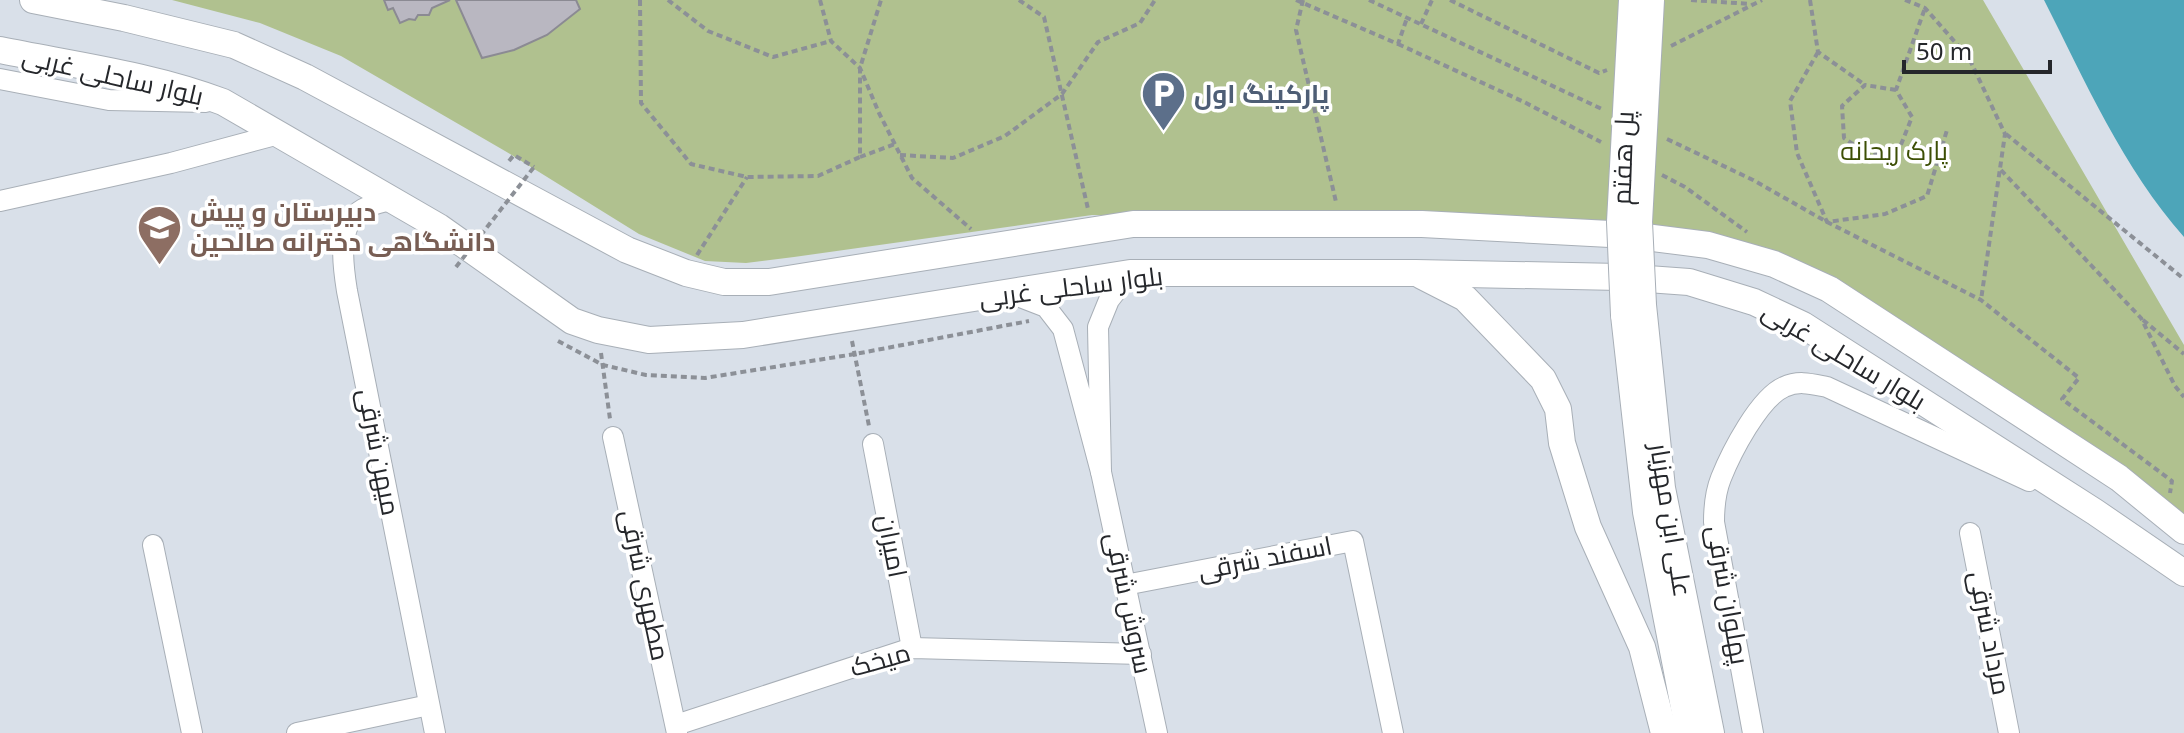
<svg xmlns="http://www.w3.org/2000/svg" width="2184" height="733" viewBox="0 0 2184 733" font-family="'Noto Sans',Cairo,sans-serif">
<rect width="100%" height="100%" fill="#d9e0e9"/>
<!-- green -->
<polygon fill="#b0c18f" points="172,0 1983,0 2184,345 2184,516 1783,263 1424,218 1092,215 794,257 746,263 705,261 639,234 505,151 341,56 260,23"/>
<!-- water -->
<path fill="#4da5b9" d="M2044,0H2184V237C2123,168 2085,81 2044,0Z"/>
<!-- building -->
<g fill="#b9b7c1" stroke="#8b8a93" stroke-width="2">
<polygon points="384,0 450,0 432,8 429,15 418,15 415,20 409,19 400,23 393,8 388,10"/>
<polygon points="456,0 576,0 580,9 547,35 514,50 482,58"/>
</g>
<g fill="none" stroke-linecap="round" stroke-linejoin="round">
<defs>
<g id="minor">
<polyline points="0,79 109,100 206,102"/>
<path d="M394,199C384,202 372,204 363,209C336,224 343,266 347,291L435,733"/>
<polyline points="0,201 171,163 279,134"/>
<polyline points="1010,293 1046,307 1063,329 1101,472 1098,327 1109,300 1130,273"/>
<polyline points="613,437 677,733"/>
<polyline points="873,444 912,648"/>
<polyline points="1101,472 1157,733"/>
<polyline points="1970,533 2009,733"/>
<polyline points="153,545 192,733"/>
<polyline points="1125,585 1353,541 1393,733"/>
<polyline points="676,725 912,648 1141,654"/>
<polyline points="297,733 429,705"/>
<path d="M1753,733L1714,522C1714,507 1715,493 1721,478C1731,453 1759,398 1784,387C1799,380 1812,384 1827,387L2029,481"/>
</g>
<g id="major">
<polyline points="33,0 124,18 234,45 305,77 627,250 686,273 724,282 769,282 1133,224 1422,224 1629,235 1708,245 1774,264 1829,289 2119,478 2184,531"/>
<path d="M0,50C74,65 152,75 223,102L439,227L572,321L598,330L649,340L743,335L1130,273H1416L1620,277L1689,282L1754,302L1803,325L2095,512L2184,573"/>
<polyline points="1422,276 1465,298 1543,379 1558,409 1562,443 1588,527 1642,647 1664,733"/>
<polyline points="1643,305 1662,488 1711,733"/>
<polyline points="1624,315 1646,512 1689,733"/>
</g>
</defs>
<!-- minor casing -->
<use href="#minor" stroke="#a8afb7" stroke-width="22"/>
<!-- major casing -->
<use href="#major" stroke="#a8afb7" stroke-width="28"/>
<!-- path -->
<g stroke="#8c9097" stroke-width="4" stroke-dasharray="6 4" stroke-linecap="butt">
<polyline points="640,0 641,103 691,164 747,177 818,176 860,157 860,68 881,0"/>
<polyline points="668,0 708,31 773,57 831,41"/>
<polyline points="820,0 831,41 860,68 879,113 912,178 971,229"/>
<polyline points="1019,0 1044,17 1088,209"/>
<polyline points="1296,0 1398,44 1407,18"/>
<polyline points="1303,0 1296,30 1336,202"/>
<polyline points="1369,0 1604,110"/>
<polyline points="1450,0 1599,73 1607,70"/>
<polyline points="1691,0 1751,4"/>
<polyline points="1810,0 1818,52 1865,85"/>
<polyline points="1905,0 1925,8 1969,58 2005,134 1981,300"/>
<polyline points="1421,24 1432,0"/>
<polyline points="1398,44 1524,102 1601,142"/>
<polyline points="1671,46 1762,0"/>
<polyline points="1818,52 1790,101 1797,153 1827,222 1885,214 1927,196 1947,130"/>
<polyline points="1896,90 1865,85 1842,106 1844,138 1870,156 1900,147 1912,117 1896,90 1925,8"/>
<polyline points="2006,134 2184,279"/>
<polyline points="1667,139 1753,180 1827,222 1981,300 2079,378 2062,399 2172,481 2170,493"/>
<polyline points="900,155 953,158 1005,136 1062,94 1098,42 1140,23 1155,0"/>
<polyline points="860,157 895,144"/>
<polyline points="509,161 514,155 534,167"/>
<polyline points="2001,170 2141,318 2175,386 2184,397"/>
<polyline points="1662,175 1685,187 1747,232"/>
<polyline points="697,255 747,177"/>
<polyline points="2143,320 2184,354"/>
<polyline points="558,341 603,365 646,375 705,378 855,354 1029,321"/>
<polyline points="852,341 869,426"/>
<polyline points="601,353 610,419"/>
</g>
<!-- minor -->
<use href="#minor" stroke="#fff" stroke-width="20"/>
<!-- major -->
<use href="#major" stroke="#fff" stroke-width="26"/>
<defs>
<g id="major-bridge">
<polyline points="1643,305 1639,222 1651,0"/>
<polyline points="1624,315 1620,222 1632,0"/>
</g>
</defs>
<!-- major-bridge casing -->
<use href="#major-bridge" stroke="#a8afb7" stroke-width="28" stroke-linecap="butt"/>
<!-- path-bridge -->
<polyline stroke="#8c9097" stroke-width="4" stroke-dasharray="6 4" stroke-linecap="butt" points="456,267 534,167"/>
<!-- major-bridge -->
<use href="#major-bridge" stroke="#fff" stroke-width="26"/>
</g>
<!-- icons -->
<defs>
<symbol id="parking-pin" viewBox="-11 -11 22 30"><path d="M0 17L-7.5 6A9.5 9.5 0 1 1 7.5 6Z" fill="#5c6f8a" stroke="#fff"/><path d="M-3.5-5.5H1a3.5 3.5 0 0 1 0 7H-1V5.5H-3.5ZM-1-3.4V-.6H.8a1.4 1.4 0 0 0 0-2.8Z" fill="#fff"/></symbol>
<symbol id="school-pin" viewBox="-11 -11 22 30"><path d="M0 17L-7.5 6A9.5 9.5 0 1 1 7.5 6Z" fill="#8d6e63" stroke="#fff"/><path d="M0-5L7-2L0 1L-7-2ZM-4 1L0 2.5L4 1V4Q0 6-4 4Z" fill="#fff"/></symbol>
</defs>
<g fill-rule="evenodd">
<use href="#parking-pin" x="1138" y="68" width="51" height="69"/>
<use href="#school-pin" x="134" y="202" width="51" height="69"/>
</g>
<g text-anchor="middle" stroke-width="7" stroke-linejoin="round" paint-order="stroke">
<!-- street labels -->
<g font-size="26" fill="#25272b" stroke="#fff">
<text transform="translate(113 76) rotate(13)" y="9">بلوار ساحلی غربی</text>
<text transform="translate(1623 158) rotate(-88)" y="9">پل هفتم</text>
<text transform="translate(1071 287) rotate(-7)" y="9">بلوار ساحلی غربی</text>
<text transform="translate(1844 356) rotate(31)" y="9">بلوار ساحلی غربی</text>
<text transform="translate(379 452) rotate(79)" y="9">میهن شرقی</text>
<text transform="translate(1671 520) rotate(81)" y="9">علی ابن مهزیار</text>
<text transform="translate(892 546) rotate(79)" y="9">امیران</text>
<text transform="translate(1265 558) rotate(-11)" y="9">اسفند شرقی</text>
<text transform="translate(645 585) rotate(78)" y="9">مطهری شرقی</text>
<text transform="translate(1728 595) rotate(80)" y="9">پهلوان شرقی</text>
<text transform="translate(1129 603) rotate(78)" y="9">سروش شرقی</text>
<text transform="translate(1990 633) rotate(79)" y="9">مرداد شرقی</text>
<text transform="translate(880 660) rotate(-16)" y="9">میخک</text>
</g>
<!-- service labels -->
<g font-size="26" font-weight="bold" fill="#4e5e75" stroke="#fff" text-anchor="start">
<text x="1194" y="103">پارکینگ اول</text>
</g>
<!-- park labels -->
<g font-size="26" fill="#3d4f05" stroke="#fff">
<text x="1894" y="160">پارک ریحانه</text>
</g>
<!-- education labels -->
<g font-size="26" font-weight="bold" fill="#785e54" stroke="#fff" text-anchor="start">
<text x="190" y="221">دبیرستان و پیش<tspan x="190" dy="30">دانشگاهی دخترانه صالحین</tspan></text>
</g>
</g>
<!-- scale -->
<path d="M1904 60v12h146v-12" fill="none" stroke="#25272b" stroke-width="4"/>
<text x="1916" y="60" font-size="24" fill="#25272b" stroke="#ffffff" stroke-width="6" paint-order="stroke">50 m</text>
</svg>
